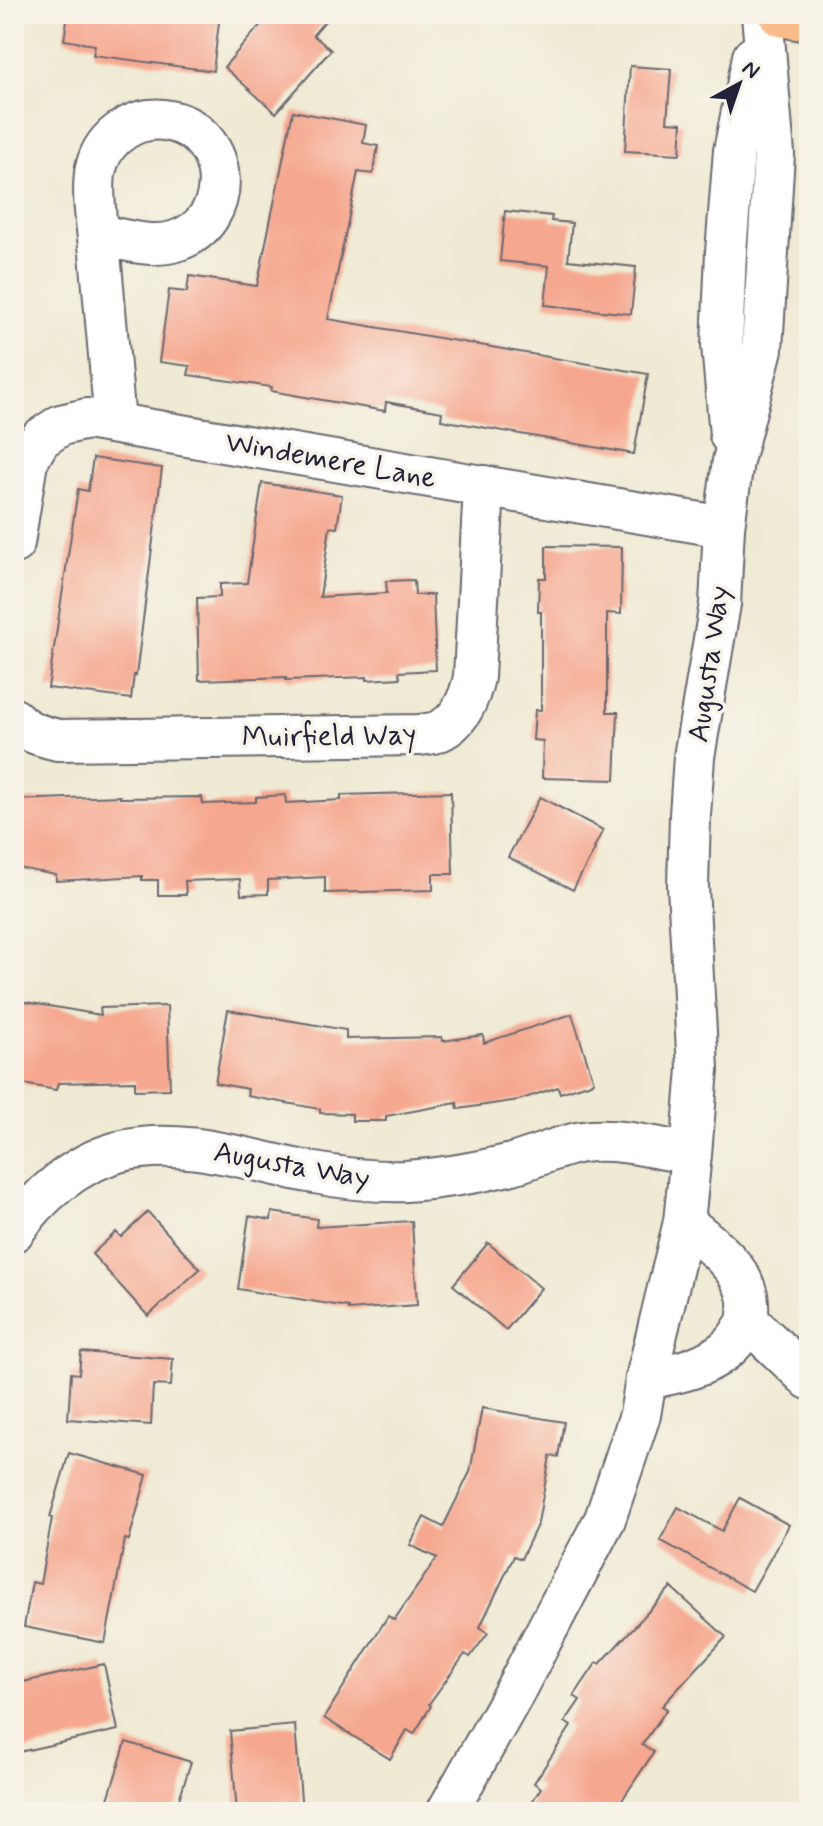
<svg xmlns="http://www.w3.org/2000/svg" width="823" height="1826" viewBox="0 0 823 1826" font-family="Mynerve,sans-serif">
<rect width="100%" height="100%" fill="#f7f3e8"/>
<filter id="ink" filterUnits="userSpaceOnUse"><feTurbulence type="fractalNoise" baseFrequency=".0125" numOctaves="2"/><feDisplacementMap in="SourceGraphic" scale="16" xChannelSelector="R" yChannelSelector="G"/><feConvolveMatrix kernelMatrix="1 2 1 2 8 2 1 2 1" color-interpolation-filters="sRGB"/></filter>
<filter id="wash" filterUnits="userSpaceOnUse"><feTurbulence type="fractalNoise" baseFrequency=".006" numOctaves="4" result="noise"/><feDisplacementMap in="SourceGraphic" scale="32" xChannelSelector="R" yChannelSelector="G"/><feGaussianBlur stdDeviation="1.8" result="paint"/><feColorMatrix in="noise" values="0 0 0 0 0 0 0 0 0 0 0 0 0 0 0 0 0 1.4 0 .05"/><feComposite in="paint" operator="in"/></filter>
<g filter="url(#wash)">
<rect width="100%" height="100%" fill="#efead3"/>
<g id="blocks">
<!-- building -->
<g fill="#f6a78f">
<polygon points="68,14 220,14 213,71 93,55 95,45 64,40"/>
<polygon points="270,14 331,14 313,35 331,50 276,113 224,67"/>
<polygon points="630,66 671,69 667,122 682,123 680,154 625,151"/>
<polygon points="293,111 366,125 363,143 378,146 373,174 358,172 328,319 648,374 634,454 441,420 442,412 386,402 385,411 271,391 272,387 188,375 190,366 159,362 169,290 187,292 189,276 257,286"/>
<polygon points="505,211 552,216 551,221 572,223 568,260 636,267 631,314 545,305 549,266 500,261"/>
<polygon points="93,458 162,468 136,676 134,675 131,699 48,688 78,489 88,491"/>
<polygon points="262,483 342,495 337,528 330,527 320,597 387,593 386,581 414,580 415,595 433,595 436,670 399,672 400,678 367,680 367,677 286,680 286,677 199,680 197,598 220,597 220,584 247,583"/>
<polygon points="546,546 622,547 621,614 607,613 607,712 618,712 615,780 542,778 543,741 533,740 535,710 541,710 541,612 538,612 539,578 546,578"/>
<polygon points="451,792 453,874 433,874 433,890 325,893 325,877 268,880 268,894 241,895 240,879 185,881 186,895 158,895 158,880 142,880 142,876 56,881 56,875 14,867 14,800 120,796 120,798 202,797 203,804 256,802 256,797 285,795 286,803 341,800 341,795"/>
<polygon points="540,797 603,830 594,848 595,849 573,890 508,857"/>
<polygon points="14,1000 101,1015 100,1008 167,1006 170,1089 135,1090 135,1081 58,1083 56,1090 23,1084 24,1079 14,1077"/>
<polygon points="228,1010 346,1030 346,1039 442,1037 443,1041 483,1035 484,1043 572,1014 594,1082 560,1093 558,1087 519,1100 458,1109 457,1103 386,1116 386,1121 352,1121 352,1114 320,1113 320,1109 247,1096 248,1089 215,1083"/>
<polygon points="148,1212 200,1269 148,1316 92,1254 116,1232 121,1237"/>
<polygon points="272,1212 317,1219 316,1227 412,1221 417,1305 348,1310 348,1307 238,1289 249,1216 271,1220"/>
<polygon points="488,1243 541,1288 506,1330 453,1285"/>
<polygon points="81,1352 173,1359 171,1386 153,1385 151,1425 68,1419 71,1373 79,1374"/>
<polygon points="482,1408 564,1422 558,1457 550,1456 538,1523 521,1559 514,1556 480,1627 488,1633 470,1657 465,1654 429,1704 431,1706 414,1734 407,1730 390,1759 324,1718 388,1616 394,1620 437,1558 410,1545 424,1517 443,1527 470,1472"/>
<polygon points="69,1453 147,1475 129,1540 125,1539 105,1643 24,1627 32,1582 40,1584 52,1518 50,1517"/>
<polygon points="740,1498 789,1525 752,1591 660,1540 678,1507 722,1531"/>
<polygon points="671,1587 726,1637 662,1706 667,1709 642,1745 654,1752 614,1812 525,1812 541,1788 534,1783 571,1726 565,1722 580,1700 574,1696 597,1662 600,1664"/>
<polygon points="104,1664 118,1730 19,1752 14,1729 14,1684"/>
<polygon points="295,1725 302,1812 237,1812 230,1731"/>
<polygon points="126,1742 191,1762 175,1812 104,1812"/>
</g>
</g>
</g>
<g filter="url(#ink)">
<use href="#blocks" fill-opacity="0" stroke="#6a6870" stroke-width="2"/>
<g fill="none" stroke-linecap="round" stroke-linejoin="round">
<defs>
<g id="minor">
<path d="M98,235C122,239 152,249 176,241C236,222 232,134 170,121C137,114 104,135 96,168C91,190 97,230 100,253C105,310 110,366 115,423"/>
<polyline points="730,435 722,345 726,252 734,151 753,57"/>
<polyline points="14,543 27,462 40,439 61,425 87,419 724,527"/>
<path d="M14,719C26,732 41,736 58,740L419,735C425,734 433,734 439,731C460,722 470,697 474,677L484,486"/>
<polyline points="691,1154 698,1069 688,886 690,815 694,757 720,604 724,527 733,461 762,349 774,154 762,14"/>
<path d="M684,1222C707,1242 739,1263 747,1295C749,1303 748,1312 748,1321L809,1379"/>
<path d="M14,1231C38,1196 76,1163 118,1152C183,1136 246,1160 309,1172C340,1178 374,1182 406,1181C439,1179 475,1173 508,1165C533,1159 557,1146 583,1142C617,1137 657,1148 691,1154L684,1222L646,1379L640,1415L605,1519L511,1698L447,1812"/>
<path d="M646,1379C678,1373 711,1367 734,1342C739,1336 744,1327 748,1321"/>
</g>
<polyline id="major" points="781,14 809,19"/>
</defs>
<!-- minor casing -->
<use href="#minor" stroke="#6a6870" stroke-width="44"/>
<!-- major casing -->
<use href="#major" stroke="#6a6870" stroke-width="48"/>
<!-- minor -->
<use href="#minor" stroke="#fff" stroke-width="40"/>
<!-- major -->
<use href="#major" stroke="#fabc8b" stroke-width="44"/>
</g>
</g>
<g text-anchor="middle" stroke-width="7" stroke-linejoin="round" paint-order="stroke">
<!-- street labels -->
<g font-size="30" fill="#22223b" stroke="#f7f3e8">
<text transform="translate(331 459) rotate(10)" y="10">Windemere Lane</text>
<text transform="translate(708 664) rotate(-82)" y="10">Augusta Way</text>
<text transform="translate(329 735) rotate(-1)" y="10">Muirfield Way</text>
<text transform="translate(292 1164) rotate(10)" y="10">Augusta Way</text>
</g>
</g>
<!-- margin -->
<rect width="823" height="1826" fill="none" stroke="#f7f3e8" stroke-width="48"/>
<!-- north arrow -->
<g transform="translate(739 84) rotate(40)" stroke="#f7f3e8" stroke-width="6" paint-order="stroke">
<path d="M0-6L14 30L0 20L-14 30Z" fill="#22223b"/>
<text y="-12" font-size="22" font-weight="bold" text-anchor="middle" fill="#22223b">N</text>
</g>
</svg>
